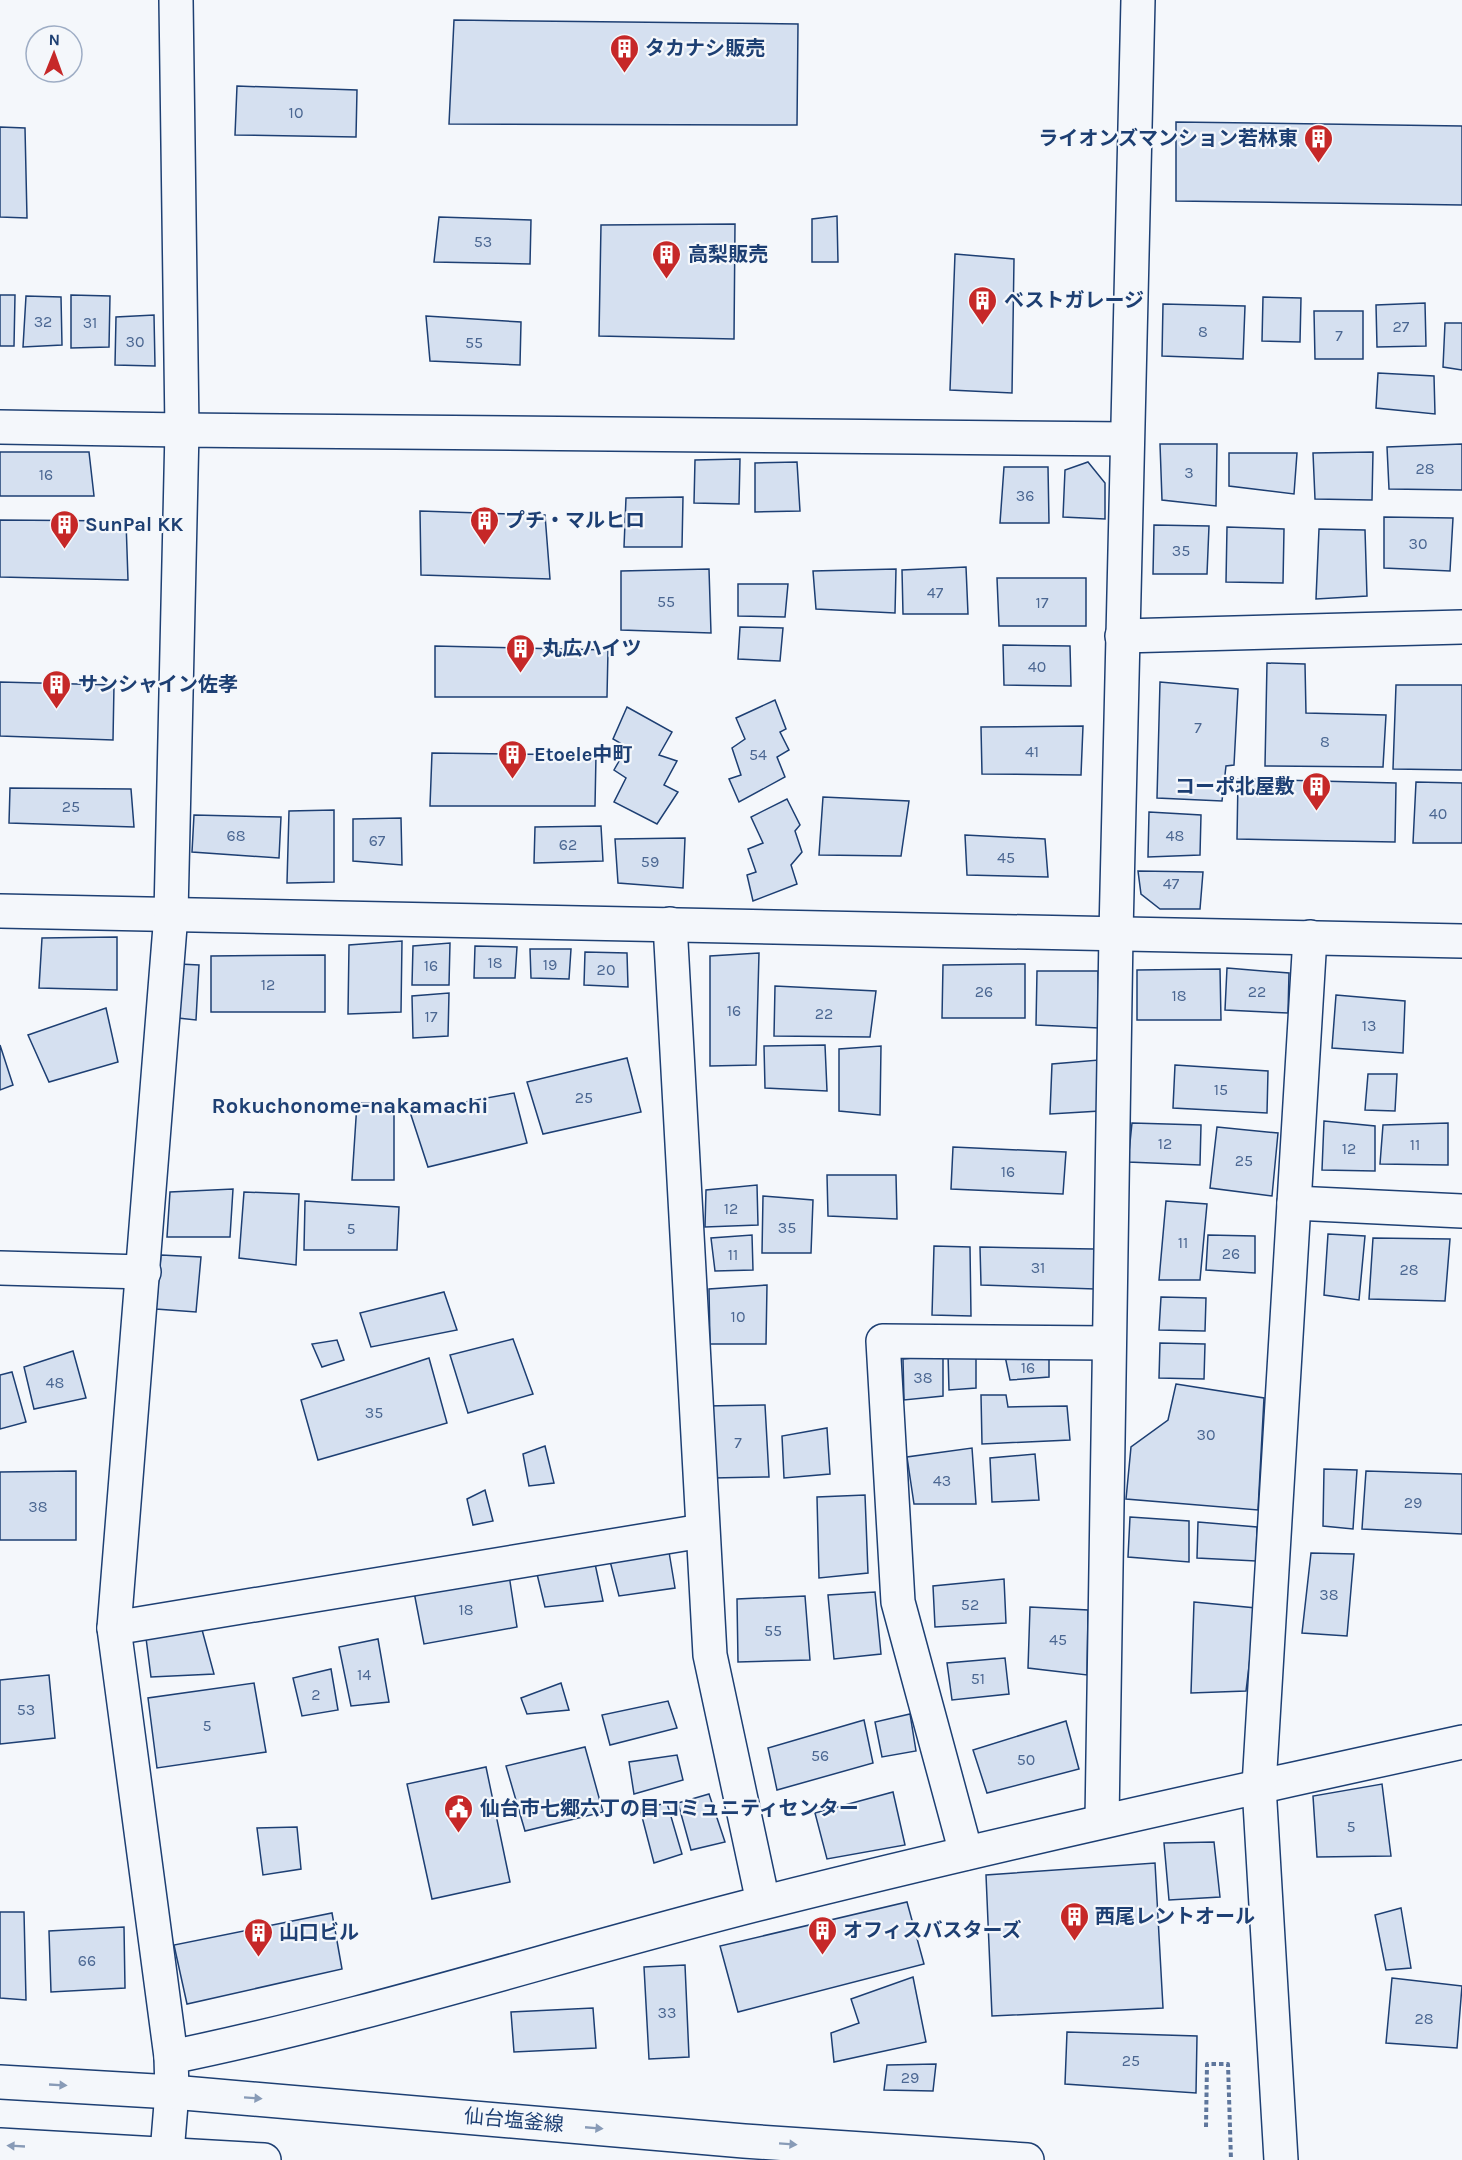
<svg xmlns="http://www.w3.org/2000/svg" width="1462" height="2160" viewBox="0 0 1462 2160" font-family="Karla,'Noto Sans JP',sans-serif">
<rect width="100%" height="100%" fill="#f4f7fb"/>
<!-- building -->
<g fill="#d5e0f0" stroke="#1d3f73" stroke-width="1.5">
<polygon points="454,20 798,24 797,125 449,124"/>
<polygon points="237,86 357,90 356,137 235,135"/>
<polygon points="1176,122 1462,126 1462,205 1176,201"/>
<polygon points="0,127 25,128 27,218 0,217"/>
<polygon points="837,216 838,262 812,262 812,219"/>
<polygon points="439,217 531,220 530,264 434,262"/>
<polygon points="735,224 734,339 599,336 601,225"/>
<polygon points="955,254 1014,259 1012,393 950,390"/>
<polygon points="0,295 15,295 14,346 0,346"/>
<polygon points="71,295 110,296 109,347 71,348"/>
<polygon points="26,296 61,297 62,345 23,347"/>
<polygon points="1263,297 1301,298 1300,342 1262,341"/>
<polygon points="1425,303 1426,346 1377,347 1376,305"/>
<polygon points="1163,304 1245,306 1243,359 1162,356"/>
<polygon points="1314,311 1363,311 1363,359 1315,359"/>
<polygon points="154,315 155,366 115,365 116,317"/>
<polygon points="426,316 521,322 520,365 430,361"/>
<polygon points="1445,323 1462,323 1462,370 1443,367"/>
<polygon points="1378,373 1434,376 1435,414 1376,408"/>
<polygon points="1160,444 1217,444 1216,506 1162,500"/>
<polygon points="1462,444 1462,490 1389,489 1387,447"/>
<polygon points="0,452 89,452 94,496 0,496"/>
<polygon points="1373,452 1372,500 1315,499 1313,453"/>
<polygon points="1229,453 1297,453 1294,494 1229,486"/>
<polygon points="740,459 739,504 694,503 695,460"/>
<polygon points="797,462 800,511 755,512 755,463"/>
<polygon points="1088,462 1105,483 1105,519 1063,517 1065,470"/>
<polygon points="1004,467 1048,467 1049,523 1000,523"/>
<polygon points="683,497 682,547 624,547 626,498"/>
<polygon points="420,511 545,515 550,579 421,575"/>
<polygon points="1384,517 1453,518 1450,571 1384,568"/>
<polygon points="0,520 126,521 128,580 0,577"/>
<polygon points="1154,525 1209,526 1207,574 1153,574"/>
<polygon points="1227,527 1284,529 1283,583 1226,582"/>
<polygon points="1319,529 1365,530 1367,596 1316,599"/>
<polygon points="966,567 968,614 903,614 902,570"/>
<polygon points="709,569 711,633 621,630 621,571"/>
<polygon points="896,569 895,613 816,609 813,571"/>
<polygon points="997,578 1086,578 1086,626 999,626"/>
<polygon points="738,584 788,584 785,617 738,616"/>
<polygon points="740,627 783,628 780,661 738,659"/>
<polygon points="1003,645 1070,646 1071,686 1004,685"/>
<polygon points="435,646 608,650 607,697 435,697"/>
<polygon points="1267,663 1305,664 1306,713 1386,715 1383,767 1265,766"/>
<polygon points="0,682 114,685 113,740 0,736"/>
<polygon points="1160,682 1238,689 1234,765 1226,766 1222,801 1157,798"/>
<polygon points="1396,685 1462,685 1462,770 1393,769"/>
<polygon points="775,700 786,729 780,732 789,750 777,757 785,777 739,802 729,779 741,775 732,748 745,739 736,718"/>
<polygon points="627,707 672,732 659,755 677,761 664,785 678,792 657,824 614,802 626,778 614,770 627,747 613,739"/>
<polygon points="1083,726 1081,775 982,774 981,727"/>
<polygon points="432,753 596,755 595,806 430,806"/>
<polygon points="1238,779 1396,783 1395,842 1237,839"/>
<polygon points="1416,782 1462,783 1462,843 1413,843"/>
<polygon points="10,788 131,789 134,827 9,823"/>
<polygon points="823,797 909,801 901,856 819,855"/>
<polygon points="787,799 800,825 795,831 802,852 791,865 797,884 753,901 747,875 756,872 748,849 763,843 751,817"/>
<polygon points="334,810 334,882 287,883 289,811"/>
<polygon points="1149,812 1201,815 1200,855 1148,857"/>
<polygon points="194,815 281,817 279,858 192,852"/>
<polygon points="401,818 402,865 353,861 353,819"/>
<polygon points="601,826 603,861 534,863 535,827"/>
<polygon points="965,835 1045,839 1048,877 967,875"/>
<polygon points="685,838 683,888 618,883 615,839"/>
<polygon points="1138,871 1203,872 1200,909 1160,909 1141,894"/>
<polygon points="117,937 117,990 39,988 42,938"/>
<polygon points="402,941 401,1012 348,1014 349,945"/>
<polygon points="450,943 449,985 412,985 413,946"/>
<polygon points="475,946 517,947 515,978 474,978"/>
<polygon points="530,949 571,949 569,979 531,978"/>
<polygon points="585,952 627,953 628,987 584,985"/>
<polygon points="759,953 756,1065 710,1066 710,956"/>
<polygon points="325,955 325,1012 211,1012 211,956"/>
<polygon points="179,964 199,965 196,1020 178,1018"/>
<polygon points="1025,964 1025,1018 942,1018 943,965"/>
<polygon points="1227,968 1289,973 1288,1013 1225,1010"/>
<polygon points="1220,969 1221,1020 1137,1020 1137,970"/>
<polygon points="1037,971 1098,971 1099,1028 1036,1025"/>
<polygon points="775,986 876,991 870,1037 774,1036"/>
<polygon points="449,993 448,1036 413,1038 412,996"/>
<polygon points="1336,995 1405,1001 1403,1053 1332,1048"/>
<polygon points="106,1008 118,1062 49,1082 28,1035"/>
<polygon points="0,1045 13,1085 0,1090"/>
<polygon points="825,1045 827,1091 765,1088 764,1046"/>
<polygon points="881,1046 880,1115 839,1111 839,1049"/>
<polygon points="627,1058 641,1112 543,1134 527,1082"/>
<polygon points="1099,1060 1100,1111 1050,1114 1052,1064"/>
<polygon points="1175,1065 1268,1071 1267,1113 1173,1108"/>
<polygon points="1368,1074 1397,1074 1395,1111 1365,1110"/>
<polygon points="514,1093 527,1143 428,1167 410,1112"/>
<polygon points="357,1103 394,1103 394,1180 352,1180"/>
<polygon points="1324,1121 1375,1126 1375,1171 1322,1170"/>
<polygon points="1132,1123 1201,1125 1200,1165 1128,1162"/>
<polygon points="1448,1123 1448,1165 1380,1164 1383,1125"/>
<polygon points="1217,1127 1278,1133 1272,1196 1210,1188"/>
<polygon points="953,1147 1066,1152 1063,1194 951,1189"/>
<polygon points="827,1175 896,1175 897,1219 828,1216"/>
<polygon points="757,1185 758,1225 705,1227 706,1190"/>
<polygon points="233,1189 230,1237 167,1237 170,1192"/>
<polygon points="244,1192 299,1194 296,1265 239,1258"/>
<polygon points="763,1196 813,1200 811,1253 762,1253"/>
<polygon points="305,1201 399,1207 397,1250 304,1250"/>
<polygon points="1166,1201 1207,1204 1200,1280 1159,1280"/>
<polygon points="1328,1234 1365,1236 1359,1300 1324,1295"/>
<polygon points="752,1235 753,1270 715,1271 711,1238"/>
<polygon points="1208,1235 1255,1236 1255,1273 1206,1270"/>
<polygon points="1373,1238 1450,1239 1445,1301 1369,1299"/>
<polygon points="934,1246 970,1247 971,1316 932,1315"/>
<polygon points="980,1247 1094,1249 1095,1289 981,1285"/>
<polygon points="161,1255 201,1257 196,1312 156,1309"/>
<polygon points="767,1285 766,1344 710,1344 709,1289"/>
<polygon points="444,1292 457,1330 371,1347 360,1313"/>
<polygon points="1161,1297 1206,1298 1205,1331 1159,1330"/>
<polygon points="513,1339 533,1394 468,1413 450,1355"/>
<polygon points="337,1340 344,1360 322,1367 312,1344"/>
<polygon points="1160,1343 1205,1344 1204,1379 1159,1378"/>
<polygon points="73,1351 86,1398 34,1409 24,1367"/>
<polygon points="948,1354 976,1354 976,1388 949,1390"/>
<polygon points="943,1355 943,1396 904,1400 903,1359"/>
<polygon points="1005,1356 1049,1357 1049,1377 1010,1380"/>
<polygon points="429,1358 447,1423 318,1460 301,1400"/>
<polygon points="12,1372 26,1422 0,1429 0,1375"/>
<polygon points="1176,1384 1264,1398 1258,1510 1126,1499 1131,1447 1168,1420"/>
<polygon points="981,1395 1006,1395 1008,1407 1067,1406 1070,1440 982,1444"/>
<polygon points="765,1405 769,1477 712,1478 706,1406"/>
<polygon points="827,1428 830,1474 784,1478 782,1436"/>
<polygon points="545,1446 554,1483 529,1486 523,1454"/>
<polygon points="972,1448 976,1504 914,1504 907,1457"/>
<polygon points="1035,1454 1039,1500 992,1502 990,1458"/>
<polygon points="1324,1469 1357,1470 1353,1529 1323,1526"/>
<polygon points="76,1471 76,1540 0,1540 0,1472"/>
<polygon points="1366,1471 1462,1474 1462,1534 1362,1529"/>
<polygon points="485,1490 493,1521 473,1525 467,1499"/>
<polygon points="865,1495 868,1573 819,1578 817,1497"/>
<polygon points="1130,1517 1189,1521 1189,1562 1128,1557"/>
<polygon points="1198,1522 1257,1527 1256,1561 1197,1558"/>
<polygon points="668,1546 675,1588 619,1596 610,1561"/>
<polygon points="1311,1553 1354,1554 1347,1636 1302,1633"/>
<polygon points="594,1559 603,1601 545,1607 537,1574"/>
<polygon points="509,1575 517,1627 424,1644 414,1592"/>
<polygon points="1004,1579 1006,1623 935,1627 933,1586"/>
<polygon points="875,1592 881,1654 834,1659 828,1595"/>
<polygon points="805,1596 810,1660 738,1662 737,1599"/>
<polygon points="1194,1602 1256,1608 1246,1691 1191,1693"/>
<polygon points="1030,1607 1088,1610 1087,1675 1028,1668"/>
<polygon points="201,1626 214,1674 151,1677 146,1638"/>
<polygon points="378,1639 389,1702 351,1706 339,1647"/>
<polygon points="1005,1658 1009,1694 952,1700 947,1663"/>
<polygon points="331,1669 338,1710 302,1716 293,1678"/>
<polygon points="49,1675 55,1738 0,1744 0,1680"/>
<polygon points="254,1683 266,1752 157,1768 148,1698"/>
<polygon points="561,1683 569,1710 527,1714 521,1698"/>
<polygon points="668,1701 677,1728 610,1745 602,1715"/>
<polygon points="910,1714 916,1751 882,1757 875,1722"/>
<polygon points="864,1720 873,1763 777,1790 768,1748"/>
<polygon points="1066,1721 1079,1769 987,1793 973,1750"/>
<polygon points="585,1747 603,1812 525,1831 506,1766"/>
<polygon points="677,1755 683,1780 634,1794 629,1762"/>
<polygon points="486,1767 510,1882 432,1899 407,1784"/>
<polygon points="1382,1784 1391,1856 1317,1857 1313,1796"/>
<polygon points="893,1792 905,1845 827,1859 815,1813"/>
<polygon points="709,1794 725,1842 691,1850 678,1803"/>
<polygon points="667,1803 682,1854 654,1863 640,1809"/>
<polygon points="297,1827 301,1869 263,1875 257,1828"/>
<polygon points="1214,1842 1220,1897 1169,1900 1164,1843"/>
<polygon points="1155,1863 1163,2008 992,2016 986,1875"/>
<polygon points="907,1902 924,1964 738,2012 720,1946"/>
<polygon points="1401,1908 1411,1968 1386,1970 1375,1915"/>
<polygon points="0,1912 24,1912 26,2000 0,1998"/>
<polygon points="332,1913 342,1969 187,2004 174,1945"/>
<polygon points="124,1927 125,1988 51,1992 49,1931"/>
<polygon points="685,1965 689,2057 649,2059 644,1967"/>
<polygon points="913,1977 926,2042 834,2062 831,2033 859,2023 851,1999"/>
<polygon points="1392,1978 1462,1986 1457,2048 1386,2043"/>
<polygon points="593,2008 596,2048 514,2052 511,2012"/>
<polygon points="1067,2032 1197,2036 1196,2093 1065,2084"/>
<polygon points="936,2064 933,2091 884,2090 887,2065"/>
</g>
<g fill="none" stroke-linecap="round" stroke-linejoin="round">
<defs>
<g id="minor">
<polyline points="0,427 182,430 176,0"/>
<polyline points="1122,636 1462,627"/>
<polyline points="0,911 1462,941"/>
<polyline points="670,924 710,1655 763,1902"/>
<polyline points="1294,1203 1462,1211"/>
<polyline points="0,1268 144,1272"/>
<polyline points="114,1628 702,1531"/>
<polyline points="1102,1821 1116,933 1138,0"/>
<polyline points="966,1853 898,1602 883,1341 1109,1343"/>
<polyline points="171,2057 114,1628 171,914 182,430 1127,439"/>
<path d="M167,2153L172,2092L171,2057C372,2016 567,1952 766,1902C997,1844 1229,1793 1462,1742"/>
<polyline points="1281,2160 1259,1786 1310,937"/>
</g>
<g id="primary">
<polyline points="0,2082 172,2092 744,2141 1027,2160"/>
<polyline points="0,2145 264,2160"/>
</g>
</defs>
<!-- minor casing -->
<use href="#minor" stroke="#1d3f73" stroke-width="36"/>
<!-- primary casing -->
<use href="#primary" stroke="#1d3f73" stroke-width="36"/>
<!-- path -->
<polyline stroke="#5e769c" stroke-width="4" stroke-dasharray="4.5 3" stroke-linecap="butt" points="1206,2127 1207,2064 1228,2064 1231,2160"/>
<!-- minor -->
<use href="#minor" stroke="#f4f7fb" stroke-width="33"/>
<!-- primary -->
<use href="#primary" stroke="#f4f7fb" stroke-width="33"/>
</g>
<!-- one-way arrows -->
<defs><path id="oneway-solid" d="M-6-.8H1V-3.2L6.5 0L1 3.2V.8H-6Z" transform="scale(1.5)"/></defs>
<g fill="#889bb7">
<use href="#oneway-solid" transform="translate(58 2085) rotate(3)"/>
<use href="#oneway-solid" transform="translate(253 2098) rotate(4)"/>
<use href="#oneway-solid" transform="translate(594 2128) rotate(5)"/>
<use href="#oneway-solid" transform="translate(788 2144) rotate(4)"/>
<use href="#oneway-solid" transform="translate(16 2146) rotate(-177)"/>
</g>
<!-- icons -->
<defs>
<symbol id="building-pin" viewBox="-11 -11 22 30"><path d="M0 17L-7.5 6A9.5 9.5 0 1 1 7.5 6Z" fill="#c62828" stroke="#f4f7fb"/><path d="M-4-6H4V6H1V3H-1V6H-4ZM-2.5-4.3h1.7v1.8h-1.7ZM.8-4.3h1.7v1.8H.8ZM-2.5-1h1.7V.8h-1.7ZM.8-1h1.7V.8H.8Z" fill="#fff"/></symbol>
<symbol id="civic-pin" viewBox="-11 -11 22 30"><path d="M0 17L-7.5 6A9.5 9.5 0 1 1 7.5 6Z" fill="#c62828" stroke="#f4f7fb"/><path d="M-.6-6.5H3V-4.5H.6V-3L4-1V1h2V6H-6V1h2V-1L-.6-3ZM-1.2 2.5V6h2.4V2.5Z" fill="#fff"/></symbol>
</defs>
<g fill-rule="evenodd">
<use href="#building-pin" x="608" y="32" width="33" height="45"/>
<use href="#building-pin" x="1302" y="122" width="33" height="45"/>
<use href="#building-pin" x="650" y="238" width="33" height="45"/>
<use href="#building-pin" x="966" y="284" width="33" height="45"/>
<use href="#building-pin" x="468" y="504" width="33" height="45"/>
<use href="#building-pin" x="48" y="508" width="33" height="45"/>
<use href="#building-pin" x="504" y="632" width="33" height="45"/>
<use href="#building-pin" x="40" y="668" width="33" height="45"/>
<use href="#building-pin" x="496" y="738" width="33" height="45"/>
<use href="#building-pin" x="1300" y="770" width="33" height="45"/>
<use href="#civic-pin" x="442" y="1792" width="33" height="45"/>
<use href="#building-pin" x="1058" y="1900" width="33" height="45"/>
<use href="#building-pin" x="806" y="1914" width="33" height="45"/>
<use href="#building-pin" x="242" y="1916" width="33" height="45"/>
</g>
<g text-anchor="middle" stroke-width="4.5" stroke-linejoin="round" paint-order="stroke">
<!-- number labels -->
<g font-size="16" fill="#4b6792">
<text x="296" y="118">10</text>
<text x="483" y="247">53</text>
<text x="43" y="327">32</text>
<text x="90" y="328">31</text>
<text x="1401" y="332">27</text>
<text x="1203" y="337">8</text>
<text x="1339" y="341">7</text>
<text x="135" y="347">30</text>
<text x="474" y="348">55</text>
<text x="1425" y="474">28</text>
<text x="1189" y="478">3</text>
<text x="46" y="480">16</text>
<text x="1025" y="501">36</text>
<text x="1418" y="549">30</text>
<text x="1181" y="556">35</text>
<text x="935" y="598">47</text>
<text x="666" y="607">55</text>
<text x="1042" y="608">17</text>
<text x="1037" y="672">40</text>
<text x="1198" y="733">7</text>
<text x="1325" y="747">8</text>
<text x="1032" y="757">41</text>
<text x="758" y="760">54</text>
<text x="71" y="812">25</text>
<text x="1438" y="819">40</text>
<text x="236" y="841">68</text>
<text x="1175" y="841">48</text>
<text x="377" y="846">67</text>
<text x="568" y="850">62</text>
<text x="1006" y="863">45</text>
<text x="650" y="867">59</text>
<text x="1171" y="889">47</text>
<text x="495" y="968">18</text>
<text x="550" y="970">19</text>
<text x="431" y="971">16</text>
<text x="606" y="975">20</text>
<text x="268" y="990">12</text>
<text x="984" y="997">26</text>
<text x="1257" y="997">22</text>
<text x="1179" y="1001">18</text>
<text x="734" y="1016">16</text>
<text x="824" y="1019">22</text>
<text x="431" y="1022">17</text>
<text x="1369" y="1031">13</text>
<text x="1221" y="1095">15</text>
<text x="584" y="1103">25</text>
<text x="1165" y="1149">12</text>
<text x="1415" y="1150">11</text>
<text x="1349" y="1154">12</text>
<text x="1244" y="1166">25</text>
<text x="1008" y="1177">16</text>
<text x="731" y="1214">12</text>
<text x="787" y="1233">35</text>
<text x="351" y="1234">5</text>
<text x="1183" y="1248">11</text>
<text x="1231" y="1259">26</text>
<text x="733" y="1260">11</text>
<text x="1038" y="1273">31</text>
<text x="1409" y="1275">28</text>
<text x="738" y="1322">10</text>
<text x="1028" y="1373">16</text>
<text x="923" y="1383">38</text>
<text x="55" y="1388">48</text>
<text x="374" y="1418">35</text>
<text x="1206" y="1440">30</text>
<text x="738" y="1448">7</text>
<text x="942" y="1486">43</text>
<text x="1413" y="1508">29</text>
<text x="38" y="1512">38</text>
<text x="1329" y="1600">38</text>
<text x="970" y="1610">52</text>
<text x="466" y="1615">18</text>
<text x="773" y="1636">55</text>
<text x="1058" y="1645">45</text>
<text x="364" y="1680">14</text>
<text x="978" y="1684">51</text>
<text x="316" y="1700">2</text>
<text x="26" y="1715">53</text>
<text x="207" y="1731">5</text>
<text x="820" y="1761">56</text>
<text x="1026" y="1765">50</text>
<text x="1351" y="1832">5</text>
<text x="87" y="1966">66</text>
<text x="667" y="2018">33</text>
<text x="1424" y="2024">28</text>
<text x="1131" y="2066">25</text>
<text x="910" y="2083">29</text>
</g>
<!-- poi labels -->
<g font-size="20" font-weight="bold" fill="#1d3f73" stroke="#f4f7fb" text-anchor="start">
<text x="645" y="55">タカナシ販売</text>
<text x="1298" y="145" text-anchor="end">ライオンズマンション若林東</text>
<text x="688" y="261">高梨販売</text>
<text x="1004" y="307">ベストガレージ</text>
<text x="505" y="527">プチ・マルヒロ</text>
<text x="85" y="531">SunPal KK</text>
<text x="542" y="655">丸広ハイツ</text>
<text x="78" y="691">サンシャイン佐孝</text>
<text x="534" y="761">Etoele中町</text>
<text x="1295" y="793" text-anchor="end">コーポ北屋敷</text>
<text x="480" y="1815">仙台市七郷六丁の目コミュニティセンター</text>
<text x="1095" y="1923">西尾レントオール</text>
<text x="843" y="1937">オフィスバスターズ</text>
<text x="279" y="1939">山口ビル</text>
</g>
<!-- street labels -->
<g font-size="20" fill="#1d3f73" stroke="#f4f7fb">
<text transform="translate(514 2120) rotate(5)" y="7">仙台塩釜線</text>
</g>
<!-- quarter labels -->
<g font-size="22" font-weight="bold" fill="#1d3f73" stroke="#f4f7fb">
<text x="350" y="1113">Rokuchonome-nakamachi</text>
</g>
</g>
<!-- north arrow -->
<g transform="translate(54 54) rotate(1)"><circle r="28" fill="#f4f7fb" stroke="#9eadc5" stroke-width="1.5"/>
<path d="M0-4.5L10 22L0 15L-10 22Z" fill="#c62828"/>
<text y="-9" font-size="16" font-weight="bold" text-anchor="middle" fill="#1d3f73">N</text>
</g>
</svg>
